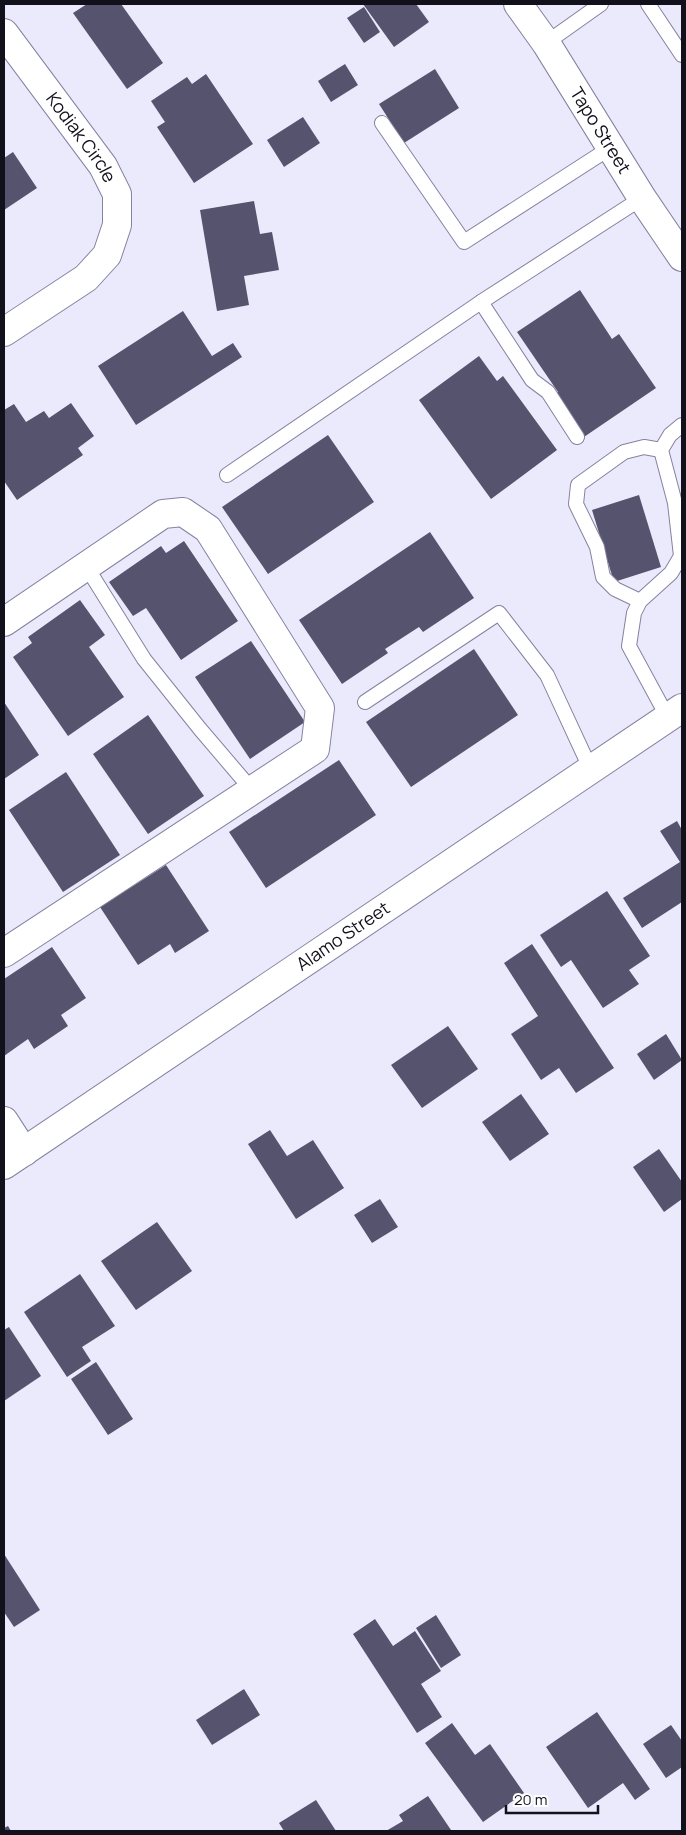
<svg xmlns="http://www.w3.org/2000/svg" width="686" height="1835" viewBox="0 0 686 1835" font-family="Manrope,sans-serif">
<rect width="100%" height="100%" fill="#ebeafd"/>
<!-- building -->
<g fill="#56536e">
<polygon points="87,4 121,4 163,63 127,89 73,13"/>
<polygon points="363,4 416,4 429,22 394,47"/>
<polygon points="364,7 380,32 364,43 347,18"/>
<polygon points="345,64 358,85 331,102 318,81"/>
<polygon points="435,69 459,108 404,143 379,104"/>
<polygon points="206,74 253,144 194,183 157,127 165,122 151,101 187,77 192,84"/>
<polygon points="303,117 320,143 284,167 267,140"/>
<polygon points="13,152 37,188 4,210 4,158"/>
<polygon points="254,201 260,234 272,232 279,270 244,276 249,305 217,311 200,210"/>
<polygon points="580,290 612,339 619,334 656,388 581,439 552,396 558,392 517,332"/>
<polygon points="183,311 212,356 233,343 242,357 136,425 98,366"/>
<polygon points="479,356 497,381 503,376 557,450 491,499 419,400"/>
<polygon points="71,403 94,436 78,448 83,455 17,500 4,481 4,410 14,404 26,422 44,411 49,418"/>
<polygon points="328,435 374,502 268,574 222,507"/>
<polygon points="639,495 661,567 614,582 592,510"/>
<polygon points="430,532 474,598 423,632 419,627 385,649 388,653 342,684 299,620"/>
<polygon points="184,541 238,621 181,660 146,608 133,616 109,582 161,546 166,553"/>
<polygon points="80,600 105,635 89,647 124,697 68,736 13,657 32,643 28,637"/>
<polygon points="251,641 305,722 250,759 195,677"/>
<polygon points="474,649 518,715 411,787 366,722"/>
<polygon points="4,702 39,755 4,779"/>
<polygon points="148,715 204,796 148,834 93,754"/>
<polygon points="339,760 376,815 266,888 229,832"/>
<polygon points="66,772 120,855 63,892 9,810"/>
<polygon points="677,821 682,830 682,902 642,928 623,898 680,862 660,831"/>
<polygon points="166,865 209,931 175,953 170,944 138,965 100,907"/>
<polygon points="607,891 650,956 629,970 639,984 603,1008 571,960 561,967 540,935"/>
<polygon points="532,944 614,1068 576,1093 559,1068 541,1080 511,1034 538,1016 504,963"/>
<polygon points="52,947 86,998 61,1015 68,1026 34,1049 28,1039 4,1056 4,979"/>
<polygon points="448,1026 478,1069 422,1108 391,1065"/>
<polygon points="666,1034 682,1060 654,1080 637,1054"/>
<polygon points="521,1094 549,1134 510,1161 482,1122"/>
<polygon points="270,1130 287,1156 313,1140 344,1188 296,1219 248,1144"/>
<polygon points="659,1149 682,1182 682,1199 664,1212 633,1167"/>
<polygon points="380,1199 398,1227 372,1243 354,1215"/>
<polygon points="157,1222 192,1271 136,1310 101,1261"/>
<polygon points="80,1274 115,1326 82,1347 91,1361 67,1377 24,1312"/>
<polygon points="9,1327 41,1376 4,1401 4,1330"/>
<polygon points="96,1362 133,1419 108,1435 71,1379"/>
<polygon points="4,1554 40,1610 14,1627 4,1612"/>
<polygon points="436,1615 461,1655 441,1668 416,1628"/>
<polygon points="375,1619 393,1646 415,1631 441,1671 421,1684 442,1717 417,1733 353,1634"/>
<polygon points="244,1689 260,1715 212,1745 196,1720"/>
<polygon points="597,1712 650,1789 635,1800 623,1783 588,1808 546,1747"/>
<polygon points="452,1723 475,1755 490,1744 524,1793 483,1822 425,1743"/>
<polygon points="671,1725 682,1741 682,1767 666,1778 643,1744"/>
<polygon points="428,1796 451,1830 386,1831 403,1821 399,1815"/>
<polygon points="316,1800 336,1831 284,1831 279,1823"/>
<polygon points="8,1826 11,1831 4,1831 4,1828"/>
</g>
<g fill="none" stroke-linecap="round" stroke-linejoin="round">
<defs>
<g id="lane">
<polyline points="648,4 682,55"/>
<polyline points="546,43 601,4"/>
<polyline points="382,123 464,242 610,148"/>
<polyline points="481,302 532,380 548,392 577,437"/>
<polyline points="227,475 481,302 642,198"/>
<polyline points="86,566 144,659 200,729 252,790"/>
<polyline points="640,601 615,589 603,577 597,547 576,504 578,485 624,452 644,447 661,450"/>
<polyline points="365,702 499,613 547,675 591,770"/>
<polyline points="668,718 629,646 634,613 640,601 671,573 681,556 675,503 661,450 670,435 682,425"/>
</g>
<g id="street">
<path id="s1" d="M4,33L103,166L117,194V225L107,255L86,278L4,332"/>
<polyline points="4,622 163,514 183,512 208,529 320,708 315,749 4,953"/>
<polyline points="4,1121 24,1152"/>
</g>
<g id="secondary">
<path id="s2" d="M518,4L546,43L642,198L682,257"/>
<path id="s3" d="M4,1165L682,708"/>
</g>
</defs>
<!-- lane casing -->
<use href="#lane" stroke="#85829f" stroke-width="16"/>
<!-- street casing -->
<use href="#street" stroke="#85829f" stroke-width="30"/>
<!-- secondary casing -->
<use href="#secondary" stroke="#85829f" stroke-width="30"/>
<!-- lane -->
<use href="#lane" stroke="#fff" stroke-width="14"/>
<!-- street -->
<use href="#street" stroke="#fff" stroke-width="28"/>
<!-- secondary -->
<use href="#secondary" stroke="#fff" stroke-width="28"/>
</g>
<g text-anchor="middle" stroke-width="5" stroke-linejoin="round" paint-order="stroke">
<!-- street labels -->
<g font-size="18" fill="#11101b" stroke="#fff">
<text dy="6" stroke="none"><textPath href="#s2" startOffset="151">Tapo Street</textPath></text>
<text dy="6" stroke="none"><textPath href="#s1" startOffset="130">Kodiak Circle</textPath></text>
<text dy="6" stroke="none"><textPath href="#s3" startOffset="409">Alamo Street</textPath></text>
</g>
</g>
<!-- border -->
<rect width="686" height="1835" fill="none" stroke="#11101b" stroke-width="10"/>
<!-- scale -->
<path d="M506 1805v8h92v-8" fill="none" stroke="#11101b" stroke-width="2.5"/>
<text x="514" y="1805" font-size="15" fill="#11101b" stroke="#ffffff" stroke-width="4" paint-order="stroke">20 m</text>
</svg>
